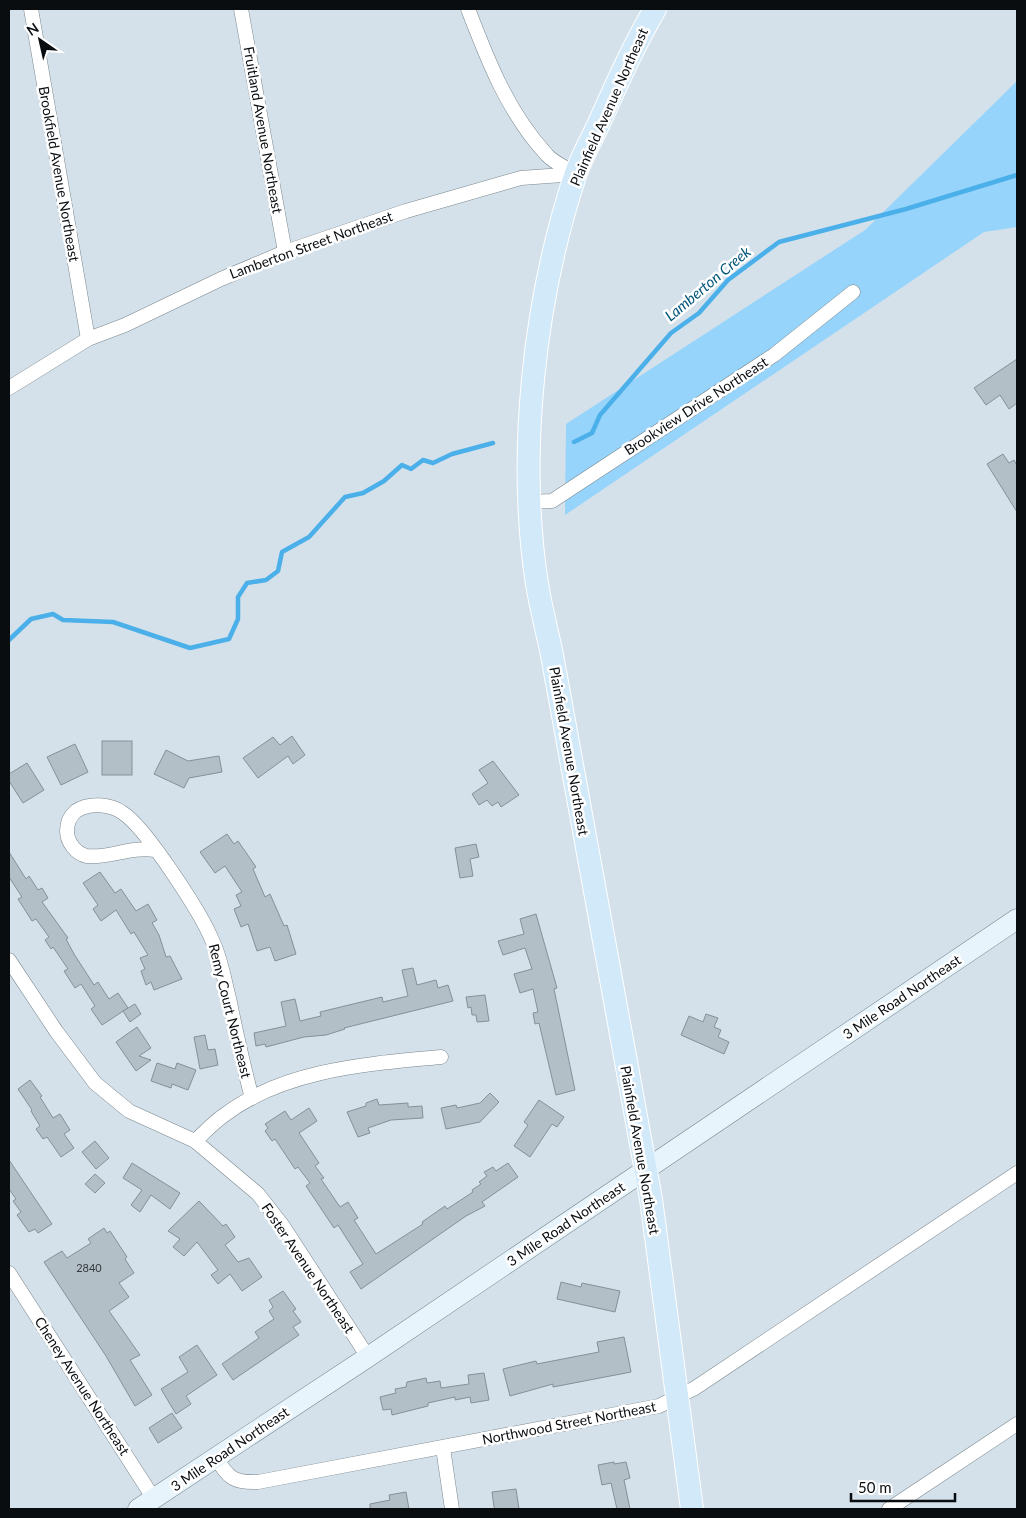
<svg xmlns="http://www.w3.org/2000/svg" width="1026" height="1518" viewBox="0 0 1026 1518" font-family="Lato,sans-serif">
<rect width="100%" height="100%" fill="#d4e1ea"/>
<!-- green -->
<polygon fill="#96d4fb" points="1017,81 1017,227 984,232 565,515 566,424 865,230"/>
<g fill="none" stroke-linecap="round" stroke-linejoin="round">
<!-- stream -->
<g stroke="#4bb0e9" stroke-width="4.5">
<polyline points="574,442 592,433 600,415 671,333 699,313 728,280 779,242 906,209 1017,175"/>
<polyline points="9,640 31,619 53,614 63,620 113,622 190,648 229,639 238,619 238,597 247,583 266,580 278,571 282,552 309,537 345,497 363,493 384,481 402,465 411,469 423,460 433,463 452,454 493,443"/>
</g>
</g>
<!-- building -->
<g fill="#b3bfc7" stroke="#859098">
<polygon points="1017,359 1017,403 1009,409 1000,395 986,405 974,388"/>
<polygon points="1003,454 1009,463 1014,460 1017,466 1017,512 987,464"/>
<polygon points="292,736 305,755 293,764 288,756 258,778 243,758 273,737 280,745"/>
<rect x="102" y="741" width="30" height="34"/>
<polygon points="75,744 88,772 61,785 47,757"/>
<polygon points="166,750 188,761 219,756 222,772 189,778 184,788 154,774"/>
<polygon points="493,761 519,795 501,807 498,802 492,806 487,800 479,805 472,794 488,783 479,770"/>
<polygon points="27,763 44,790 23,803 9,781 9,774"/>
<polygon points="227,834 234,844 238,841 256,867 253,869 265,897 270,894 284,926 287,925 296,954 275,961 270,947 257,951 248,924 241,927 234,909 241,906 236,895 242,892 225,866 215,873 200,852"/>
<polygon points="476,844 479,857 470,859 473,876 460,878 455,848"/>
<polygon points="9,852 26,879 29,876 38,890 42,888 48,898 42,902 68,938 66,939 74,954 94,985 98,982 109,999 118,993 128,1008 102,1025 91,1009 95,1006 81,984 75,988 64,971 68,969 53,947 51,949 45,940 49,937 36,919 32,921 18,899 22,897 9,877"/>
<polygon points="100,872 115,893 121,889 136,911 148,904 157,920 152,923 159,935 166,957 170,956 182,979 154,990 151,982 146,985 141,971 145,969 140,958 148,955 134,932 131,934 116,910 101,921 93,909 98,905 83,883"/>
<polygon points="536,914 557,988 554,989 575,1090 556,1095 539,1023 535,1024 533,1013 538,1012 533,989 520,993 514,974 532,969 525,948 503,955 498,941 524,934 520,919"/>
<polygon points="413,968 417,985 436,980 438,988 448,985 453,1001 344,1028 345,1029 326,1035 304,1037 266,1047 265,1044 256,1046 254,1033 286,1026 281,1002 295,999 300,1021 321,1016 320,1012 382,997 383,1002 408,996 402,970"/>
<polygon points="485,995 489,1021 477,1022 476,1015 472,1015 471,1007 468,1008 466,997"/>
<polygon points="135,1004 141,1014 130,1022 123,1011"/>
<polygon points="706,1014 718,1018 714,1027 721,1030 718,1037 729,1042 724,1054 681,1035 689,1016 703,1022"/>
<polygon points="137,1027 151,1048 139,1056 151,1060 136,1071 116,1042"/>
<polygon points="205,1035 208,1050 215,1049 218,1065 200,1069 194,1037"/>
<polygon points="157,1063 175,1069 177,1063 196,1070 188,1090 172,1084 171,1088 151,1081"/>
<polygon points="30,1080 42,1096 40,1097 53,1118 60,1114 70,1130 64,1134 74,1148 61,1157 47,1137 43,1139 36,1129 40,1126 31,1111 32,1110 18,1089"/>
<polygon points="490,1093 499,1102 480,1122 446,1129 441,1108 456,1105 457,1108 480,1103"/>
<polygon points="377,1099 379,1105 408,1103 408,1107 422,1106 423,1118 391,1120 368,1128 370,1133 358,1137 347,1112 366,1106 366,1103"/>
<polygon points="539,1100 564,1117 557,1127 552,1124 530,1157 514,1146 528,1125 524,1122"/>
<polygon points="309,1108 317,1121 299,1133 319,1163 315,1166 324,1178 321,1179 340,1207 348,1202 358,1218 354,1220 376,1254 423,1224 422,1222 445,1206 447,1209 473,1192 472,1190 481,1184 479,1182 487,1176 484,1172 493,1167 496,1171 508,1163 518,1177 482,1202 485,1206 466,1216 361,1289 350,1272 363,1264 338,1225 334,1228 306,1186 310,1183 298,1167 295,1169 275,1139 272,1141 265,1131 268,1128 265,1124 285,1111 291,1120"/>
<polygon points="95,1141 109,1158 96,1169 82,1152"/>
<polygon points="9,1160 52,1224 38,1233 35,1229 29,1232 17,1215 21,1212 13,1201 16,1199 9,1189"/>
<polygon points="132,1163 180,1193 170,1209 151,1195 140,1212 131,1205 142,1190 123,1178"/>
<polygon points="95,1174 105,1183 95,1193 85,1184"/>
<polygon points="199,1201 223,1226 226,1224 235,1237 225,1245 238,1262 249,1258 262,1277 242,1291 230,1274 218,1284 211,1275 218,1270 197,1242 184,1256 173,1247 180,1239 168,1231"/>
<polygon points="104,1228 107,1233 110,1231 127,1257 125,1259 134,1273 119,1283 129,1297 109,1311 140,1355 130,1360 152,1395 135,1406 106,1356 44,1262 62,1251 67,1258 91,1243 88,1239"/>
<polygon points="561,1282 581,1287 582,1283 620,1291 615,1312 557,1299"/>
<polygon points="283,1291 296,1309 293,1311 301,1322 293,1327 299,1335 233,1380 222,1364 259,1338 255,1332 274,1319 269,1311 273,1307 269,1300"/>
<polygon points="624,1337 631,1372 553,1387 553,1384 510,1396 503,1369 536,1361 537,1364 599,1352 597,1342"/>
<polygon points="197,1345 217,1375 186,1396 191,1404 176,1414 161,1389 188,1372 179,1357"/>
<polygon points="484,1373 489,1400 471,1403 470,1397 455,1400 455,1397 428,1403 428,1406 392,1415 391,1409 383,1410 380,1397 396,1393 395,1389 406,1387 407,1382 426,1378 427,1383 440,1381 441,1388 469,1384 468,1375"/>
<polygon points="172,1413 182,1428 158,1443 149,1428"/>
<polygon points="614,1462 614,1464 626,1462 630,1478 624,1480 630,1509 617,1509 611,1483 602,1485 598,1465"/>
<polygon points="516,1489 519,1509 496,1509 494,1507 492,1492"/>
<polygon points="406,1492 409,1509 370,1509 370,1504 390,1500 389,1495"/>
</g>
<g fill="none" stroke-linecap="round" stroke-linejoin="round">
<defs>
<g id="street">
<polyline points="31,9 88,339"/>
<polyline points="241,9 285,252"/>
<path d="M468,9C488,61 508,113 547,155C554,163 567,168 576,174"/>
<polyline points="9,388 88,339 125,325 221,279 285,252 406,211 521,178 576,174"/>
<polyline points="530,502 552,501 774,355 853,292"/>
<path d="M155,850C130,846 108,859 87,856C76,854 67,842 67,831C67,824 70,816 76,811C89,802 111,804 123,813C146,828 201,913 212,940C221,958 224,979 229,998C236,1032 243,1065 252,1098"/>
<polyline points="9,960 56,1031 95,1083 129,1111 195,1141 258,1194 283,1226 368,1357"/>
<path d="M195,1141C204,1133 213,1123 223,1116C284,1069 368,1064 441,1057"/>
<polyline points="9,1273 154,1499"/>
<polyline points="443,1448 452,1509"/>
<path d="M216,1458C229,1478 233,1483 258,1482L659,1406L695,1388L1017,1173"/>
<polyline points="889,1509 1017,1424"/>
</g>
<polyline id="secondary" points="138,1509 368,1357 1017,919"/>
<path id="primary" d="M655,9C634,45 617,83 600,121C592,139 581,157 575,176C534,301 517,454 537,584C541,608 547,631 552,655L651,1199L692,1509"/>
</defs>
<!-- street casing -->
<use href="#street" stroke="#7a868d" stroke-width="15"/>
<!-- secondary casing -->
<use href="#secondary" stroke="#7a868d" stroke-width="21"/>
<!-- primary casing -->
<use href="#primary" stroke="#fff" stroke-width="24"/>
<!-- street -->
<use href="#street" stroke="#fff" stroke-width="14"/>
<!-- secondary -->
<use href="#secondary" stroke="#e8f4fb" stroke-width="20"/>
<!-- primary -->
<use href="#primary" stroke="#d1e9f8" stroke-width="22"/>
</g>
<g text-anchor="middle" stroke-width="5" stroke-linejoin="round" paint-order="stroke">
<!-- number labels -->
<g font-size="11" fill="#343a3e">
<text x="89" y="1272">2840</text>
</g>
<!-- street labels -->
<g font-size="14" fill="#090d10" stroke="#fff">
<text transform="translate(609 107) rotate(-66)" y="5">Plainfield Avenue Northeast</text>
<text transform="translate(263 130) rotate(80)" y="5">Fruitland Avenue Northeast</text>
<text transform="translate(59 174) rotate(80)" y="5">Brookfield Avenue Northeast</text>
<text transform="translate(311 245) rotate(-20)" y="5">Lamberton Street Northeast</text>
<text transform="translate(696 406) rotate(-33)" y="5">Brookview Drive Northeast</text>
<text transform="translate(569 751) rotate(80)" y="5">Plainfield Avenue Northeast</text>
<text transform="translate(902 997) rotate(-34)" y="5">3 Mile Road Northeast</text>
<text transform="translate(230 1011) rotate(76)" y="5">Remy Court Northeast</text>
<text transform="translate(640 1150) rotate(80)" y="5">Plainfield Avenue Northeast</text>
<text transform="translate(566 1224) rotate(-34)" y="5">3 Mile Road Northeast</text>
<text transform="translate(308 1268) rotate(56)" y="5">Foster Avenue Northeast</text>
<text transform="translate(82 1386) rotate(57)" y="5">Cheney Avenue Northeast</text>
<text transform="translate(569 1423) rotate(-11)" y="5">Northwood Street Northeast</text>
<text transform="translate(230 1449) rotate(-34)" y="5">3 Mile Road Northeast</text>
</g>
<!-- water labels -->
<g font-size="15" font-style="italic" fill="#03567c" stroke="#fff">
<text transform="translate(708 284) rotate(-40)" y="5">Lamberton Creek</text>
</g>
</g>
<!-- border -->
<rect width="1026" height="1518" fill="none" stroke="#090d10" stroke-width="20"/>
<!-- north arrow -->
<g transform="translate(40 40) rotate(326)" stroke="#ffffff" stroke-width="4" paint-order="stroke">
<path d="M0-4L9 19L0 12L-9 19Z" fill="#090d10"/>
<text y="-8" font-size="14" font-weight="bold" text-anchor="middle" fill="#090d10">N</text>
</g>
<!-- scale -->
<path d="M851 1493v8h104v-8" fill="none" stroke="#090d10" stroke-width="2.5"/>
<text x="858" y="1493" font-size="15" fill="#090d10" stroke="#ffffff" stroke-width="4" paint-order="stroke">50 m</text>
</svg>
